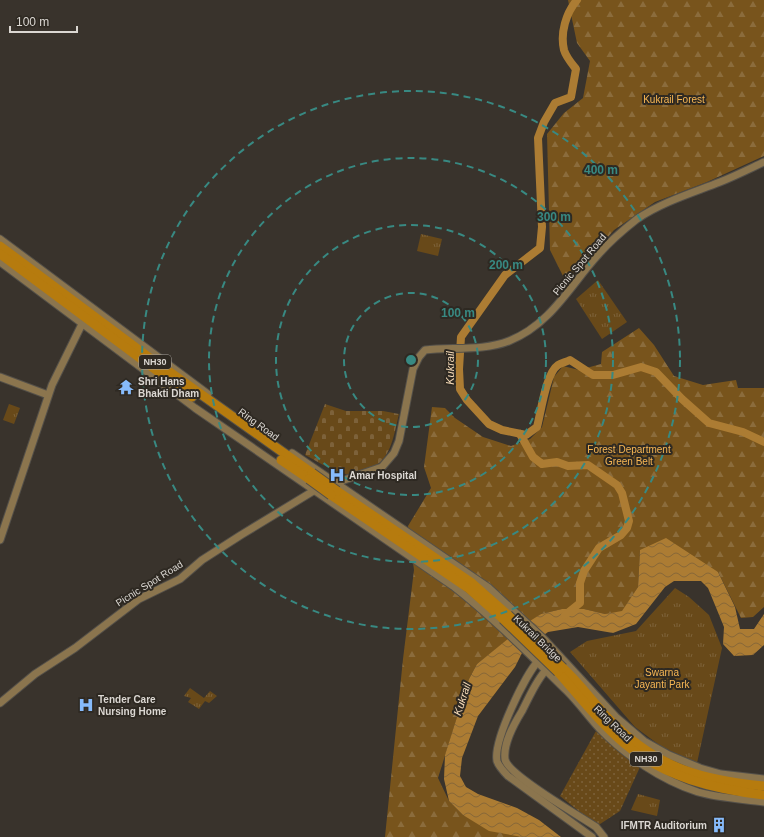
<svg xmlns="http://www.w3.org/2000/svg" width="764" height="837" viewBox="0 0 764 837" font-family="Helvetica,sans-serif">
<defs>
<pattern id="grass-dots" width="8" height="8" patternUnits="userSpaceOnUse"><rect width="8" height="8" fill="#684919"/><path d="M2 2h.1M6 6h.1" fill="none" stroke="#7d623a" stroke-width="1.8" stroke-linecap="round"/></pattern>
<pattern id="forest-firs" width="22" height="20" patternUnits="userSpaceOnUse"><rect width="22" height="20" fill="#78541c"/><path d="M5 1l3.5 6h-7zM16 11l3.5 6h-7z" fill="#8b6c3c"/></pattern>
<pattern id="cemetery-stones" width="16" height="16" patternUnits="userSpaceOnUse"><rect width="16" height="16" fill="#684919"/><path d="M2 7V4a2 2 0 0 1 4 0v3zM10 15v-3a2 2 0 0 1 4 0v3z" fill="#7d623a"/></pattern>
<pattern id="park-tufts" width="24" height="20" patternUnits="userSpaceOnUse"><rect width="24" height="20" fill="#684919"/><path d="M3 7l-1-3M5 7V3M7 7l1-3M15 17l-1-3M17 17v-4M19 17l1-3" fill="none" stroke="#7d623a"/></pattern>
<pattern id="water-waves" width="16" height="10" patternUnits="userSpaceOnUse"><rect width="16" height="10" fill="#ac7c33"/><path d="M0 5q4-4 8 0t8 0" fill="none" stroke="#876737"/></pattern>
</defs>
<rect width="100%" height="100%" fill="#39332c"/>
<!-- grass -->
<polygon fill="url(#grass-dots)" points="596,731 640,767 620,811 597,826 560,796"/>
<!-- forest -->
<g fill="url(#forest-firs)">
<polygon points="568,0 764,0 764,156 707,182 655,202 614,230 567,284 550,250 547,134 564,113 583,98 590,61 577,43"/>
<polygon points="639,328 654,345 674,376 703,385 736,380 738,388 764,388 764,607 753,617 741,618 718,572 640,550 638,587 622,612 605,614 584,609 562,609 541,614 477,664 469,679 438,778 449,801 463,815 522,837 385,837 403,659 414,570 408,526 431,488 424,467 432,407 445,408 455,418 483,437 511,446 530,439 542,427 554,377 563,366 579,370 601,364 602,352"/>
</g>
<!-- cemetery -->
<path fill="url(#cemetery-stones)" d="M325,404L346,411H383L399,414C393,438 391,463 365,471C361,472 357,475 353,475C336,474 319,462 305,455Z"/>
<!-- park -->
<g fill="url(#park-tufts)">
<polygon points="421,234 442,239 438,256 417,251"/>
<polygon points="598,280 627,322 602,339 576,299"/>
<polygon points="9,404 20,408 14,424 3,420"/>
<polygon points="675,588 689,597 709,615 722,648 697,763 662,747 635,727 570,652 587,641 636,631"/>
<polygon points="190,688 204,698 210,691 217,696 209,703 205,701 199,709 188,702 191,698 184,696"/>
<polygon points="638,794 660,800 657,816 631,810"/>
</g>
<!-- water -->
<polygon fill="url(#water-waves)" points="666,538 718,572 735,607 740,629 754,629 764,614 764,645 753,655 734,656 723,644 724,627 708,588 701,581 674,581 665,587 636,624 613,633 578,627 548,632 522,653 515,667 478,716 462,758 460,776 466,787 478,794 517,808 539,820 561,837 522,837 489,831 463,815 449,801 444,779 445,755 469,679 477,664 530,621 541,614 562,609 584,609 605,614 622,611 638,587 640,550"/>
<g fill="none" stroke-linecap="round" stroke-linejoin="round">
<!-- river -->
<g stroke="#ac7c33" stroke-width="8">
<path d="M577,0C566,13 560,33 564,50C566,57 572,64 576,69L571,97L555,103L544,122L538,138L542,227L540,248L505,275L461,337L459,369L460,389L467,400L489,424L502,430L526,435L537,427C541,412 546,373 558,365C561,363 566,362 570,360L593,375H613L641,367L656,372L682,399L709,423L743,432L764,442"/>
<polyline points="520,434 533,457 542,464 557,462 568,466 588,465 617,485 622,493 629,521 627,528 621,535 599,548 584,571 580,583 580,603 565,615"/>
</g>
<defs>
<g id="secondary">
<polyline points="0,239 208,394"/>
<path d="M0,262L195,408L453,586C494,618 530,655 567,691C579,703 588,716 599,728C626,756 661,780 698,792C719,798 742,799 764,802"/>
<polyline points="0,377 48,395"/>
<polyline points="292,453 489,588 545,640 617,718 644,741 669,755 700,768 721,774 764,779"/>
<polyline points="0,540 52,385 82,324"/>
<path d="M539,660C525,675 493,741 497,761C499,767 503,771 508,776L592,837"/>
<path d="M547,669C536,680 529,698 522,711C514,724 503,743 505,759C507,775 580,816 596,827L604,837"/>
<path d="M0,703L35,674L75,648L139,599L180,579L202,560L241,535L315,490L382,467L394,453L399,441L413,369L419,357L425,350C452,347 484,351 509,341C550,325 570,286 597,256C609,242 623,230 637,219C662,202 692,193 720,182C735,176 749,169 764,162"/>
</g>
<g id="highway">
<polyline points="0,246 150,358 312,473"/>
<polyline points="0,254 192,397"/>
<polyline points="281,460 309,479"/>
<polyline points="337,491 472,583 508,615"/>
<polyline points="331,495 468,588 503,619"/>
<path d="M563,668C582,685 596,707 615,725C661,769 702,780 764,786"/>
<path d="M558,672C579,696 600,723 625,744C664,777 714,789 764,795"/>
</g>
</defs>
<!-- secondary casing -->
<use href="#secondary" stroke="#545049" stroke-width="9"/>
<!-- highway casing -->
<use href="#highway" stroke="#545049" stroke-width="11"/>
<!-- secondary -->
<use href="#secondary" stroke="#8b754e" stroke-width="7"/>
<!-- highway -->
<use href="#highway" stroke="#b67b0e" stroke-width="9"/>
<defs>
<g id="highway-bridge">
<polyline points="312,473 337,491"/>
<polyline points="309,479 331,495"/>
<polyline points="508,615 563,668"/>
<polyline points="503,619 558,672"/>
</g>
</defs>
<!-- highway-bridge casing -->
<use href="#highway-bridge" stroke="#545049" stroke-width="11" stroke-linecap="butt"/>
<!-- highway-bridge -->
<use href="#highway-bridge" stroke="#b67b0e" stroke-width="9"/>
</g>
<!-- distance rings -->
<g fill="none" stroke="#388982" stroke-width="2" stroke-dasharray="7 5">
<circle cx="411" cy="360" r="67"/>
<circle cx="411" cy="360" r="135"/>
<circle cx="411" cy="360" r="202"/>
<circle cx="411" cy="360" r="269"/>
</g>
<!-- icons -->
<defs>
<symbol id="temple-bare" viewBox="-9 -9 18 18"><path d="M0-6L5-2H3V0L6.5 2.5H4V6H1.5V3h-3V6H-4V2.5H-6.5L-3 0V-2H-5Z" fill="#87bbfb" stroke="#2e2922" stroke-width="2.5" paint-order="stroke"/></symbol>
<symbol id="hospital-bare" viewBox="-9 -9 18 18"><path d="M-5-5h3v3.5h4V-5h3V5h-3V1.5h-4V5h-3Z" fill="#87bbfb" stroke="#2e2922" stroke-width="2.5" paint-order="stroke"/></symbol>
<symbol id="building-bare" viewBox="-9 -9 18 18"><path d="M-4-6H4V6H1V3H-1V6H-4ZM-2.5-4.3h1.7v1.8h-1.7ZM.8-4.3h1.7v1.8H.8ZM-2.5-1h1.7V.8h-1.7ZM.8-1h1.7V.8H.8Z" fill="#87bbfb" stroke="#2e2922" stroke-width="2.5" paint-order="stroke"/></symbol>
</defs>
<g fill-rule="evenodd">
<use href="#temple-bare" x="115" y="376" width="22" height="22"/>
<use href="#hospital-bare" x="326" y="464" width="22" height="22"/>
<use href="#hospital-bare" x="75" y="694" width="22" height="22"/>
<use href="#building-bare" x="708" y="814" width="22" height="22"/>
</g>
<g text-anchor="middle" stroke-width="4" stroke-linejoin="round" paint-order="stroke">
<!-- shield labels -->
<g fill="#2e2922" stroke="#a7a39d" stroke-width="1">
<rect x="139" y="355" width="32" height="14" rx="3"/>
<rect x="630" y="752" width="32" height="14" rx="3"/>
</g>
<g font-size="9" font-weight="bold" fill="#dbd7d2">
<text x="155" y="365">NH30</text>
<text x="646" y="762">NH30</text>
</g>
<!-- park labels -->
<g font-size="10" fill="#f8b754" stroke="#2e2922">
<text x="674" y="103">Kukrail Forest</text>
<text x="629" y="453">Forest Department<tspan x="629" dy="12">Green Belt</tspan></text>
<text x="662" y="676">Swarna<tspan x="662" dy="12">Jayanti Park</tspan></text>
</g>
<!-- street labels -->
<g font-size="10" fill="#dbd7d2" stroke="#2e2922">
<text transform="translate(579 264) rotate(-50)" y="4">Picnic Spot Road</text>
<text transform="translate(259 424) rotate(36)" y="4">Ring Road</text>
<text transform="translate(149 583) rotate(-32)" y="4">Picnic Spot Road</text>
<text transform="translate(538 638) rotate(44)" y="4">Kukrail Bridge</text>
<text transform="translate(613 723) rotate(44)" y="4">Ring Road</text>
</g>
<!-- poi labels -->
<g font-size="10" font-weight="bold" fill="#dbd7d2" stroke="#2e2922" text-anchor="start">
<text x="138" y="385">Shri Hans<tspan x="138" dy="12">Bhakti Dham</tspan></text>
<text x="349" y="479">Amar Hospital</text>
<text x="98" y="703">Tender Care<tspan x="98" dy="12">Nursing Home</tspan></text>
<text x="707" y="829" text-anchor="end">IFMTR Auditorium</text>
</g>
<!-- water labels -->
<g font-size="11" font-style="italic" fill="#f6dbb8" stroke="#2e2922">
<text transform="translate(450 368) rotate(-90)" y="4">Kukrail</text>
<text transform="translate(462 699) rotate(-72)" y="4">Kukrail</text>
</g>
</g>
<circle cx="411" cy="360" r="6" fill="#388982" stroke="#2e2922" stroke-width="2"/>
<g font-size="12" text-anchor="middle" font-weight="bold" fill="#388982" stroke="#2e2922" stroke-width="4" stroke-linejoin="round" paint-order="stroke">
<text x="601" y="174">400 m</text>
<text x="554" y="221">300 m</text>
<text x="506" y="269">200 m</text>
<text x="458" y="317">100 m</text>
</g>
<!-- scale -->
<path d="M10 26v6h67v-6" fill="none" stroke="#dbd7d2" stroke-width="2"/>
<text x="16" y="26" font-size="12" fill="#dbd7d2" stroke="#2e2922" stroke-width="3" paint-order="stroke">100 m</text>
</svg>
